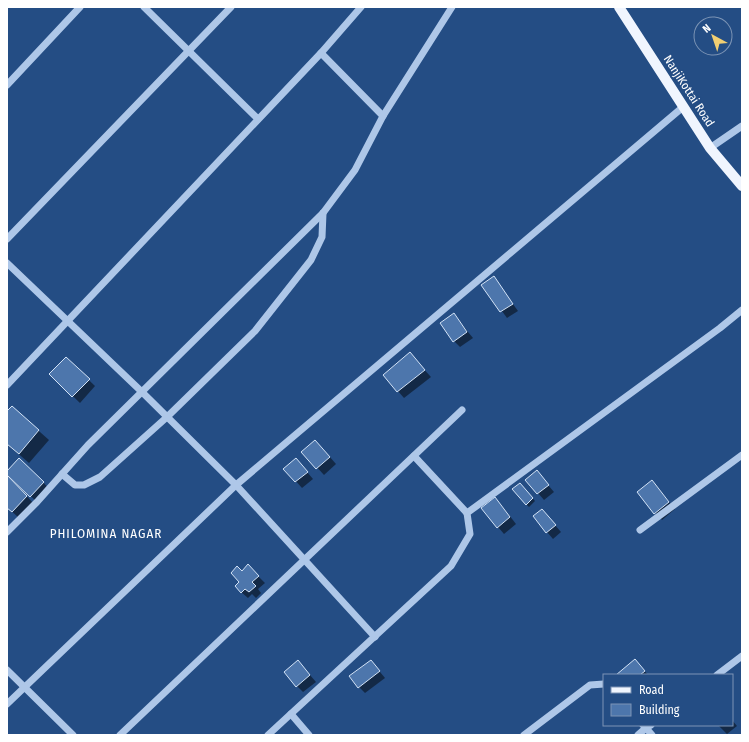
<svg xmlns="http://www.w3.org/2000/svg" width="749" height="742" viewBox="0 0 749 742" font-family="'Fira Sans Condensed',sans-serif">
<rect width="100%" height="100%" fill="#244d84"/>
<!-- shadow -->
<g fill="#0007">
<polygon points="494,278 518,311 507,318 483,285"/>
<polygon points="454,315 473,338 460,347 454,341"/>
<polygon points="410,354 431,377 404,398 384,375"/>
<polygon points="66,358 95,386 80,403 50,374"/>
<polygon points="12,407 49,440 29,463 7,444 7,413"/>
<polygon points="322,448 336,464 324,475 303,452"/>
<polygon points="302,466 313,479 302,488 285,469"/>
<polygon points="7,471 43,482 49,489 37,502 18,484 17,485 33,503 19,518 7,507"/>
<polygon points="537,472 554,492 544,500 538,493"/>
<polygon points="652,481 675,509 662,520 638,492"/>
<polygon points="523,487 535,501 529,507 526,504"/>
<polygon points="501,505 516,524 504,534 498,527"/>
<polygon points="542,510 561,532 553,539 547,532"/>
<polygon points="254,572 265,583 258,589 261,593 256,598 252,594 248,598 241,592 240,582"/>
<polygon points="371,661 385,678 365,693 359,687"/>
<polygon points="641,667 648,675 617,675"/>
<polygon points="304,668 316,682 303,692 297,686"/>
<polygon points="732,720 737,726 727,734 718,725 732,725"/>
</g>
<!-- building -->
<g fill="#4d76ac" stroke="#d2e2f6">
<polygon points="494,276 513,304 500,312 481,285"/>
<polygon points="454,313 467,332 453,342 440,323"/>
<polygon points="410,352 425,370 397,392 383,375"/>
<polygon points="66,357 90,379 72,397 49,374"/>
<polygon points="12,406 39,430 19,454 7,444 7,411"/>
<polygon points="315,440 330,457 316,469 301,452"/>
<polygon points="19,458 44,482 30,497 7,475 7,471"/>
<polygon points="296,458 308,472 295,482 283,469"/>
<polygon points="537,470 549,485 537,494 525,480"/>
<polygon points="7,475 27,496 12,512 7,508"/>
<polygon points="652,480 669,502 654,514 637,492"/>
<polygon points="520,483 533,498 526,505 512,489"/>
<polygon points="495,497 510,517 497,528 481,508"/>
<polygon points="542,509 556,525 546,533 533,516"/>
<polygon points="248,564 259,576 252,582 256,586 249,592 245,589 241,593 235,586 239,582 231,573 237,566 242,571"/>
<polygon points="635,659 645,671 640,675 616,675"/>
<polygon points="298,660 310,675 296,687 284,672"/>
<polygon points="371,660 380,671 358,688 349,676"/>
</g>
<g fill="none" stroke-linecap="round" stroke-linejoin="round">
<!-- minor -->
<g stroke="#aec7e8" stroke-width="7">
<polyline points="144,7 258,119"/>
<polyline points="321,53 383,116"/>
<polyline points="7,85 80,7"/>
<polyline points="710,148 742,126"/>
<polyline points="7,239 231,7"/>
<polyline points="7,263 142,392 236,485 375,637"/>
<polyline points="7,385 321,53 361,7"/>
<polyline points="414,456 467,513"/>
<polyline points="62,474 75,485 84,485 100,477 167,417 255,331 311,260 322,237 323,213"/>
<polyline points="640,530 742,455"/>
<polyline points="7,532 37,502 88,445 323,213 355,170 383,116 452,7"/>
<polyline points="7,670 73,735"/>
<polyline points="717,675 742,656"/>
<polyline points="7,704 236,485 683,107"/>
<polyline points="291,714 309,735"/>
<polyline points="651,725 646,728 652,735"/>
<polyline points="120,735 462,410"/>
<polyline points="268,735 451,566 470,534 467,513 720,328 742,310"/>
<polyline points="524,735 590,685 604,684"/>
<polyline points="638,735 646,728 643,725"/>
</g>
<!-- major -->
<polyline stroke="#f0f5fe" stroke-width="10" points="619,7 710,148 742,186"/>
</g>
<g text-anchor="middle" stroke-width="3" stroke-linejoin="round" paint-order="stroke">
<!-- street labels -->
<g font-size="12" fill="#fff" stroke="#244d84">
<text transform="translate(689 91) rotate(57)" y="4">NanjiKottai Road</text>
</g>
<!-- neighbourhood labels -->
<g font-size="13" letter-spacing="1" fill="#fff" stroke="#244d84">
<text x="106" y="538">PHILOMINA NAGAR</text>
</g>
</g>
<!-- border -->
<rect width="749" height="742" fill="none" stroke="#ffffff" stroke-width="16"/>
<!-- legend -->
<rect x="603" y="674" width="130" height="52" fill="#244d84" stroke="#7c94b5"/>
<rect x="611" y="687" width="20" height="6" fill="#f0f5fe" stroke="#7c94b5"/>
<text x="639" y="694" font-size="12" fill="#ffffff">Road</text>
<rect x="611" y="704" width="20" height="12" fill="#4d76ac" stroke="#7c94b5"/>
<text x="639" y="714" font-size="12" fill="#ffffff">Building</text>
<!-- north arrow -->
<g transform="translate(713 36) rotate(320)"><circle r="19" fill="#244d84" stroke="#7c94b5"/>
<path d="M0-3L7 15L0 10L-7 15Z" fill="#f2cf72"/>
<text y="-6" font-size="11" font-weight="bold" text-anchor="middle" fill="#ffffff">N</text>
</g>
</svg>
